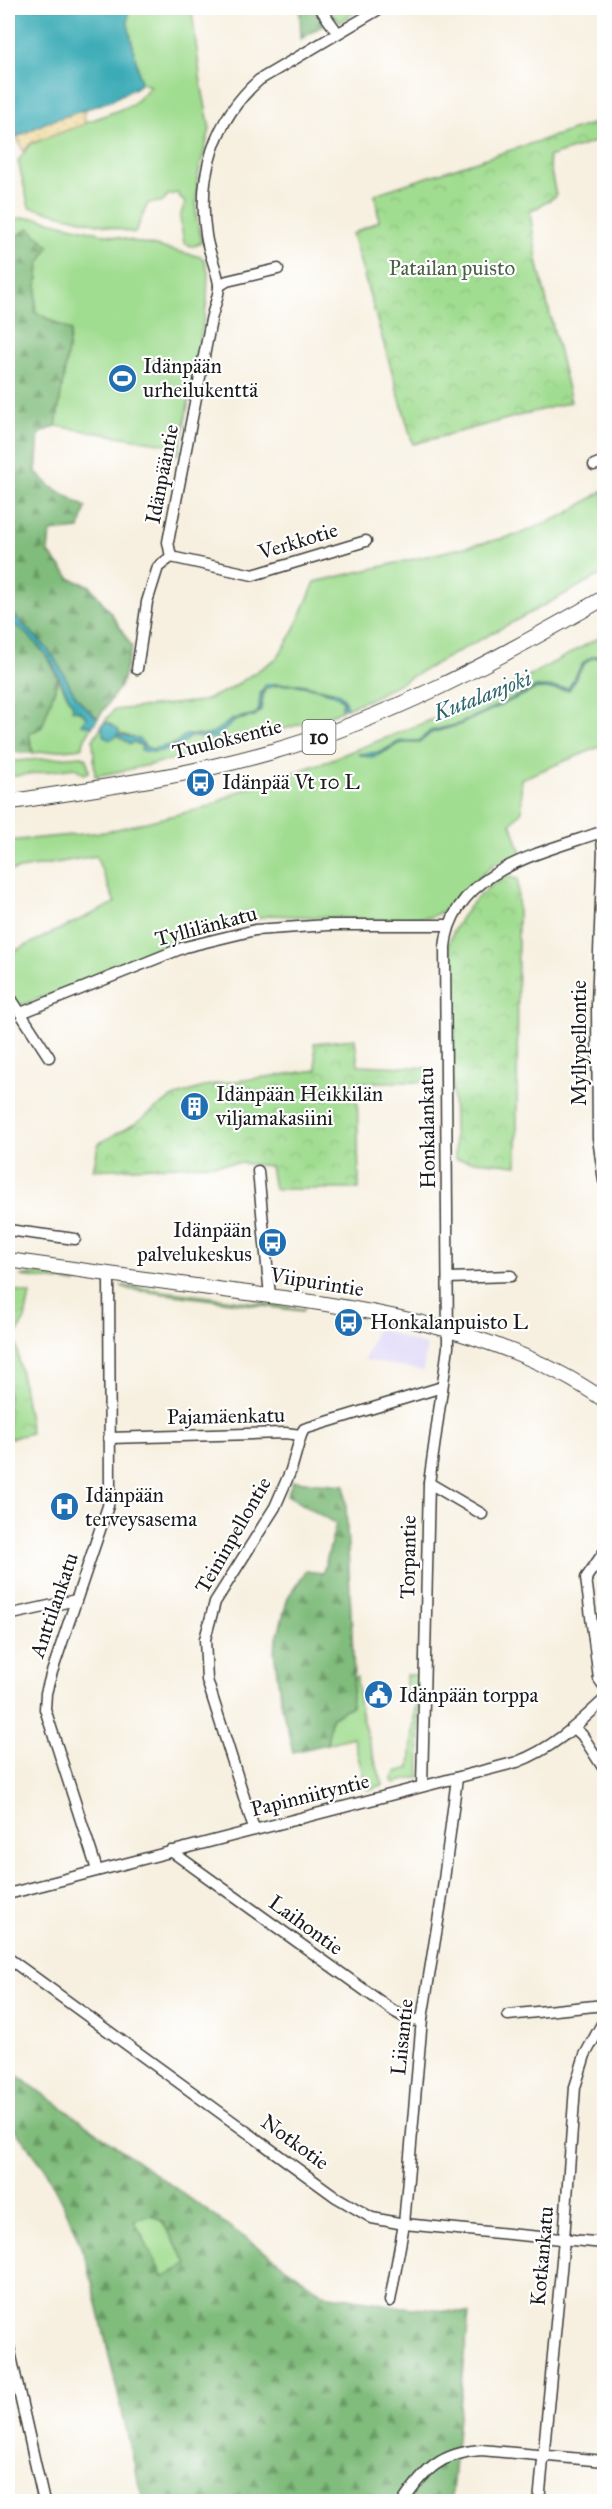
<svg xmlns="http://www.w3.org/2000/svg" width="612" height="2509" viewBox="0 0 612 2509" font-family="'IM FELL Great Primer',serif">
<defs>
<pattern id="forest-firs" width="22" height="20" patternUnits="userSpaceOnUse" patternTransform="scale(1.5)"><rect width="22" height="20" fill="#80bc7b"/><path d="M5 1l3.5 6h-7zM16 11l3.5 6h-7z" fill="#689864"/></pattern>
<pattern id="sand-dots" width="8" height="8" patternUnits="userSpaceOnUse" patternTransform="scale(1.5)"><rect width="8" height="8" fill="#eeda9e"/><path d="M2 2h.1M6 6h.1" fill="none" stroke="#ccba88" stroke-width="1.8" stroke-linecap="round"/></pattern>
<pattern id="park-crowns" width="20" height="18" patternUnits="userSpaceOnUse" patternTransform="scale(1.5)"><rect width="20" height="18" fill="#a1dd91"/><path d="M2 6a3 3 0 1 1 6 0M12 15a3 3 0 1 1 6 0" fill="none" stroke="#8abd7c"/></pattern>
</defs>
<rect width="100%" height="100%" fill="#fff"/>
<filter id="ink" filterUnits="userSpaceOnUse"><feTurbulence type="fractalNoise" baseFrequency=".0167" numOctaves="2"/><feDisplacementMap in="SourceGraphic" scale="12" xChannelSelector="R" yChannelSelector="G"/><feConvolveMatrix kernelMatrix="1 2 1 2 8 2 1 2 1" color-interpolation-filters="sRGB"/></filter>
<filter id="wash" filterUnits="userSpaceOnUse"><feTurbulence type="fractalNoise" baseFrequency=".008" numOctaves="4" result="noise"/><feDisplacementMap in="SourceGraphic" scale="24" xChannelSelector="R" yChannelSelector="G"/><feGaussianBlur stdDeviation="1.35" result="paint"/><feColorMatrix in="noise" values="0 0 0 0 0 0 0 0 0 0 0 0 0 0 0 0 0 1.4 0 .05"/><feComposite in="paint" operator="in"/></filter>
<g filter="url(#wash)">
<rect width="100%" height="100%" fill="#f7f0e0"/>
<!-- built -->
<polygon fill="#ddd5f6" points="377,1328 427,1346 423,1371 364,1360"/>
<!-- green -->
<g fill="#a1dd91" stroke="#5e7c56" stroke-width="1.5">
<path d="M128,8H189L192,12L201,83L210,129L197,179L196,216L202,242C194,247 192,247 184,243L180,217L185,203L177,193L168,195L162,202L148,203L135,233L29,207L18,161L30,144L132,105L151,86L141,83L128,24Z"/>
<polygon points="325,8 361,8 340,22"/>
<polygon points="19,218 36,218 201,257 205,261 208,272 207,302 179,454 170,453 171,445 56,426 70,331 35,312 39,265 29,228 8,242 8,223"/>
<path d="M604,490V573L372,698L347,708L344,698L335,693L343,701L342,711C261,737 179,761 95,776L93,740L102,725L103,735L110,738L118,736L130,744L134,742L142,746L141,750L150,752L173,748L189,737L215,738L236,720L255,716L261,710L265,688L271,685H279H266L260,694L259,709L256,714L233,719L209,735H185C176,743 159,755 147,747C142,744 141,740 135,738C121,734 118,734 108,722L103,723L114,710L203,701L230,689L277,658L293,633L315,582L517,535L567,514Z"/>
<polygon points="604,635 604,745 521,779 522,811 511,823 521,853 495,863 447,909 431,917 385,920 271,915 210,931 76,985 25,1004 8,1007 8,954 115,903 96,856 8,871 8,841 105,832 208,807 235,793 327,761 492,696"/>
<polygon points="58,679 73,706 86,717 92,727 85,738 82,748 33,753 29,734 42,727"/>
<polygon points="82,756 87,759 89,772 84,774 75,768 8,777 8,759 16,761"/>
<polygon points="42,1273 75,1279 78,1281 76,1283 20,1276"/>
<polygon points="122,1286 124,1286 304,1309 302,1311 126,1289"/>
<polygon points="406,1675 421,1675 421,1686 418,1691 406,1693"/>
<path d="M354,1677H357C357,1714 372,1750 383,1785L367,1790L353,1737L327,1744L331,1718L351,1706Z"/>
<polygon points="417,1704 419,1706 420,1777 394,1783 392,1781 396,1772 410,1768 415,1706"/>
<polygon points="152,2215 163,2222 189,2265 162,2277 134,2220"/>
</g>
<!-- forest -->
<g fill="url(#forest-firs)" stroke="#4e6c4c" stroke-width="1.5" fill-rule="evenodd">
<polygon points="297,8 314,8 325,24 301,39 300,13"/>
<path d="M29,228L49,246L39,265L35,312L71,331L56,426L39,434L36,472L50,486L86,507L79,529L50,532L48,552L71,579L90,586L113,616L132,647L121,685L98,718C70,697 70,681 52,655C40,637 21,625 8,608V242Z"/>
<path d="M8,619C12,624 18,627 24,631C39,643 51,661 58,679L42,727L29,734L33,753L8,752Z"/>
<polygon points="293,1481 345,1485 354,1677 351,1706 331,1718 327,1744 293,1752 281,1703 274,1650 288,1597 306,1571 323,1573 336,1524 287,1495"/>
<path d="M8,2069L324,2294L402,2307L469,2313L451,2501H143L88,2265L67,2212L43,2166L12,2126L8,2125ZM152,2215L163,2222L188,2265L163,2277L134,2220Z"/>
</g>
<!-- sand -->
<polygon fill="url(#sand-dots)" stroke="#857b5d" stroke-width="1.5" points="84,110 85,124 30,144 24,152 17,137 45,123"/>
<!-- park -->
<g fill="url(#park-crowns)" stroke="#5e7c56" stroke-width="1.5">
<polygon points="604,120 604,139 548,157 556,196 530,212 538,265 571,402 413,444 352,234 379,221 375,194"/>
<path d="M504,876L518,879L517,1165L455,1159L449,943C458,914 479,893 504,876Z"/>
<polygon points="355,1039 358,1065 431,1068 431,1082 357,1082 359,1189 274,1189 270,1166 238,1163 93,1170 99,1143 133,1125 171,1098 209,1085 317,1070 314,1043"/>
<polygon points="8,1289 30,1294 25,1319 15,1337 31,1433 8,1439"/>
</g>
<!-- water -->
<g fill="#3aabb6" stroke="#2b6469" stroke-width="1.5">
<path d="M8,8H128V24L141,83C133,92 123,92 113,100L45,123L8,141Z"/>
<path d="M8,608C21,625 40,637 52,655C70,681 70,697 98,718L92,727L82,724L86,717L80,711L72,710L73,706L51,661L30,637L8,619Z"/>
<path d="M600,655L604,659C584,650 578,678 569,690L536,689L459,725L431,733L419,743C413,743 404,742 399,744C383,751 376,762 358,754L381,752L400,741H419L430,731L459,724L536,687L568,688C579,674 579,658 600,655Z"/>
<path d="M266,684H300L337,692L344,698L347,708L341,709L343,701C333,688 272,677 263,692L261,710L254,716L236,720L215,738L189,737C181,749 156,755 141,750L142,746L134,742L130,744L118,736L109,740L103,735L102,725L107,722L119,730L118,734L139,739L146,747L153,749L175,744L185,735H209L233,719L256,714L259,709L260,694Z"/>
</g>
</g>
<g filter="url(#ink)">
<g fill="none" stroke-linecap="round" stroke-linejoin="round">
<defs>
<g id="minor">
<polyline points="320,8 337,32"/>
<polyline points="219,286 227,281 278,269"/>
<polyline points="594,465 604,461"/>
<path d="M171,557L168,542L211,320C213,309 220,294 219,284C216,267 208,251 206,235C197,176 214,120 259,80L381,8"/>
<polyline points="171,557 253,575 366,541"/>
<polyline points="137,669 147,602 158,567 171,557"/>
<polyline points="601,833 603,849 597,1004 598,1138 604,1181"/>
<polyline points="8,994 49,1057"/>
<polyline points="21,1013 185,947 255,930 328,925 448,925"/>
<polyline points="258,1171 270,1296"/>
<polyline points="8,1230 75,1239"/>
<polyline points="448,1278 511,1276"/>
<polyline points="109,1438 285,1433 301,1435 304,1429 442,1387"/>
<polyline points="429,1483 482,1514"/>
<polyline points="604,1552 586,1578 599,1679 604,1686"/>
<polyline points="8,1615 76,1600"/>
<polyline points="574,1728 582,1735 604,1769"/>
<path d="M422,1786L429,1483L448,1347L445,947C452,870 545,852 604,831"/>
<polyline points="254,1829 207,1680 205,1639 215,1602 275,1507 291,1470 301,1435"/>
<polyline points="171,1851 395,2012 411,2021 422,2019"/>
<polyline points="97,1870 45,1709 46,1693 51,1675 108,1506 110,1490 109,1274"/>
<path d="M8,1894L517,1762C552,1749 577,1725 604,1700"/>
<polyline points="8,1958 336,2197 372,2218 404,2224 604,2243"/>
<polyline points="508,2015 604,2005"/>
<polyline points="390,2301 404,2224 422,2019 441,1903 457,1778"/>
<polyline points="8,2343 44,2502"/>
<path d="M403,2502C425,2469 441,2453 481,2450L604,2461"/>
<polyline points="539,2502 564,2239 575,2087 585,2055 604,2020"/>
</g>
<path id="major" d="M8,1260C80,1270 152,1280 224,1290C350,1306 498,1325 604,1400"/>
<path id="highway" d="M8,802C94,789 182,777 267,753C387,720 496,660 604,598"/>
</defs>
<!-- minor casing -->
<use href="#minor" stroke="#3d3c39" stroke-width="13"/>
<!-- major casing -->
<use href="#major" stroke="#3d3c39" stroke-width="16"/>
<!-- highway casing -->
<use href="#highway" stroke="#3d3c39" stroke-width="17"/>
<!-- minor -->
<use href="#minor" stroke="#fff" stroke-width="10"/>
<!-- major -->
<use href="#major" stroke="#fff" stroke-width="14"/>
<!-- highway -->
<use href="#highway" stroke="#fff" stroke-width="15"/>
</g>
</g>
<!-- icons -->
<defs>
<symbol id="stadium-disc" viewBox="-11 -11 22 22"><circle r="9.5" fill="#1f6fb2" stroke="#fff"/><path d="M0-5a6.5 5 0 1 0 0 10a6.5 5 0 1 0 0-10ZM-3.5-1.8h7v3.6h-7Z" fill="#fff"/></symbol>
<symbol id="bus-disc" viewBox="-11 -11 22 22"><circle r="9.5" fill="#1f6fb2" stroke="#fff"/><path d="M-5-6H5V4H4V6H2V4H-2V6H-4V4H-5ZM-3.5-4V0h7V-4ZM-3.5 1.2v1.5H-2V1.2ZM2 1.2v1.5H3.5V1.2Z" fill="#fff"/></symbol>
<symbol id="building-disc" viewBox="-11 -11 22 22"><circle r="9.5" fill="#1f6fb2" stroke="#fff"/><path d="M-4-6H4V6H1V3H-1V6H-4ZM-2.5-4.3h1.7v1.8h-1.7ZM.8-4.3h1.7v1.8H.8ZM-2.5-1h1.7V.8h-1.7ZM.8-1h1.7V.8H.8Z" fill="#fff"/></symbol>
<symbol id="hospital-disc" viewBox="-11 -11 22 22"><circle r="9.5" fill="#1f6fb2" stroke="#fff"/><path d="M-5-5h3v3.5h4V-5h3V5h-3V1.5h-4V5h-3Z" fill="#fff"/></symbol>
<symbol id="civic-disc" viewBox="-11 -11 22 22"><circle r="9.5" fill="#1f6fb2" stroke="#fff"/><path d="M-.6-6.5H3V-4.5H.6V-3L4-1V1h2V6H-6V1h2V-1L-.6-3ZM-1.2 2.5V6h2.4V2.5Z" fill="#fff"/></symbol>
</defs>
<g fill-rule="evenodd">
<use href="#stadium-disc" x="106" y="362" width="33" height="33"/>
<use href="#bus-disc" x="184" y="766" width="33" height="33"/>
<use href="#building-disc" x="178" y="1090" width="33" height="33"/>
<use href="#bus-disc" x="256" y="1226" width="33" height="33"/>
<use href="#bus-disc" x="332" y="1306" width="33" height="33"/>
<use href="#hospital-disc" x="48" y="1490" width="33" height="33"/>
<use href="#civic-disc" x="362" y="1678" width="33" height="33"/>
</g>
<g text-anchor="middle" stroke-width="4.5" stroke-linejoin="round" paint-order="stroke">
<!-- shield labels -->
<rect fill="#fff" stroke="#606060" stroke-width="1.5" x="302.5" y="720" width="33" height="34" rx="4.5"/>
<g font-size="20" font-weight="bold" fill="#1c1c1c">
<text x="319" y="744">10</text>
</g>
<!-- park labels -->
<g font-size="21" fill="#4b6045" stroke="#fff">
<text x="452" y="275">Patailan puisto</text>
</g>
<!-- poi labels -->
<g font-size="21" fill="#1c1c1c" stroke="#fff" text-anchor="start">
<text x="143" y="373">Idänpään<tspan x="143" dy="24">urheilukenttä</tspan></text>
<text x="222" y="789">Idänpää Vt 10 L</text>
<text x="216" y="1101">Idänpään Heikkilän<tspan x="216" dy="24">viljamakasiini</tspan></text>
<text x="252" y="1237" text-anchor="end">Idänpään<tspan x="252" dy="24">palvelukeskus</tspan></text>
<text x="370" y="1329">Honkalanpuisto L</text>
<text x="85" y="1502">Idänpään<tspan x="85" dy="24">terveysasema</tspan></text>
<text x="399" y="1702">Idänpään torppa</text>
</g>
<!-- street labels -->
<g font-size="21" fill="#1c1c1c" stroke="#fff">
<text transform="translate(162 474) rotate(-79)" y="7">Idänpääntie</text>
<text transform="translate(298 541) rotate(-17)" y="7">Verkkotie</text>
<text transform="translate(227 739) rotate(-14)" y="7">Tuuloksentie</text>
<text transform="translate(206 926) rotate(-15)" y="7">Tyllilänkatu</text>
<text transform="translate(579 1043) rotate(-90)" y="7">Myllypellontie</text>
<text transform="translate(427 1128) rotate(-91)" y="7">Honkalankatu</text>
<text transform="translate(317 1282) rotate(9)" y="7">Viipurintie</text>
<text transform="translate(226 1416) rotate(-1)" y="7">Pajamäenkatu</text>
<text transform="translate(233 1535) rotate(-60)" y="7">Teininpellontie</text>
<text transform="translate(408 1557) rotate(-89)" y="7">Torpantie</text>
<text transform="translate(54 1605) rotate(-71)" y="7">Anttilankatu</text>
<text transform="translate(310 1795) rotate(-14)" y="7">Papinniityntie</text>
<text transform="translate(306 1925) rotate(36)" y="7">Laihontie</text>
<text transform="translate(402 2037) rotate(-84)" y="7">Liisantie</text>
<text transform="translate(295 2142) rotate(36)" y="7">Notkotie</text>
<text transform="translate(542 2256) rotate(-85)" y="7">Kotkankatu</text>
</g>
<!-- water labels -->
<g font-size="22" font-style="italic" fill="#2b6469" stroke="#fff">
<text transform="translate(482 695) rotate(-21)" y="8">Kutalanjoki</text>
</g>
</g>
<!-- margin -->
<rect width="612" height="2509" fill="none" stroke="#fff" stroke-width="30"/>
</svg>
